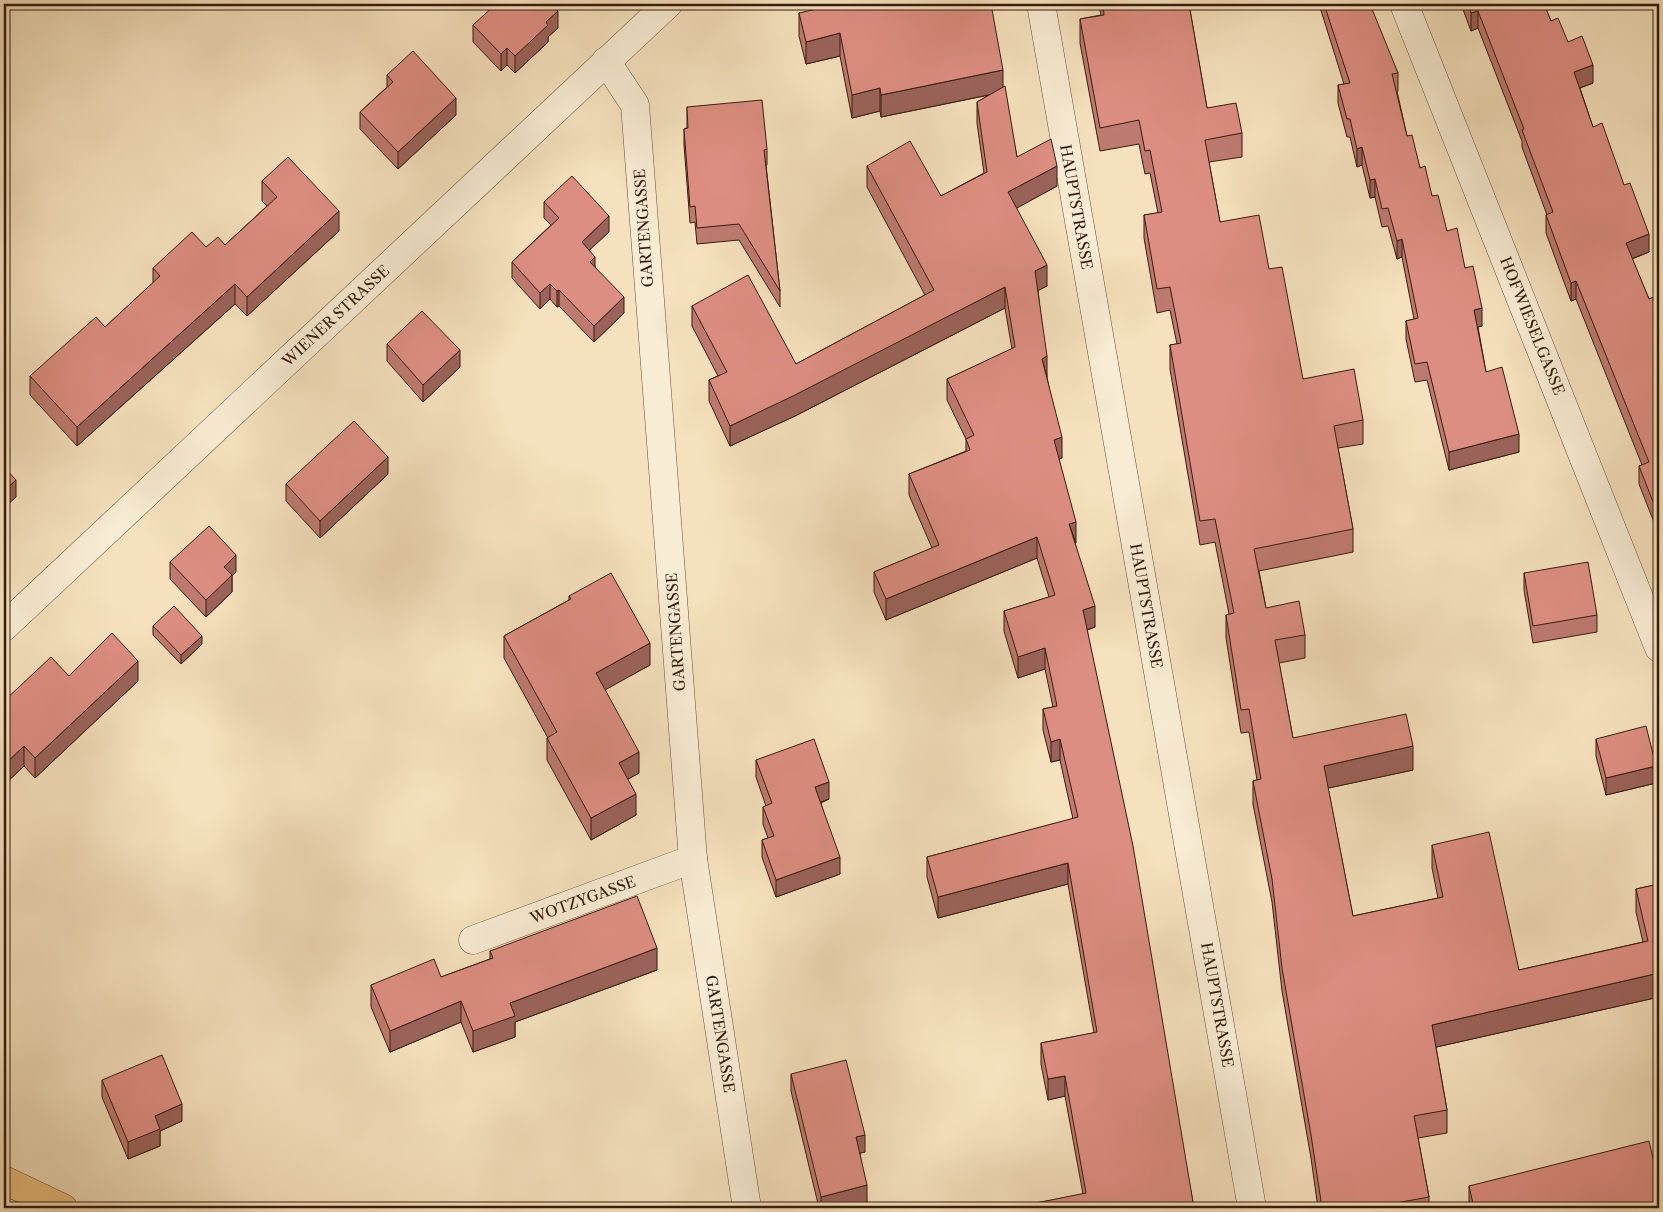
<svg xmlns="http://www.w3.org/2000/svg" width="1663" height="1212" viewBox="0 0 1663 1212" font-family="'Libre Caslon Text',serif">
<rect width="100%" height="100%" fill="#f5e1bd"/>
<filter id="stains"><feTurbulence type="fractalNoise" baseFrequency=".004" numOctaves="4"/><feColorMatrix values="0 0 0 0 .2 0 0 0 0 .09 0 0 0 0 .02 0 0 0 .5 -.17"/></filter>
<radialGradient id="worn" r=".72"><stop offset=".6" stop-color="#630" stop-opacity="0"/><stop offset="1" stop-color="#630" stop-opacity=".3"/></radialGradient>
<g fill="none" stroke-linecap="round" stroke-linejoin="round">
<defs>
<g id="minor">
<polyline points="1041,4 1252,1208"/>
<polyline points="1404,4 1659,648"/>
<polyline points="606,61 635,105 693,859 747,1208"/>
<polyline points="4,627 668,4"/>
<polyline points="473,940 693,859"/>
</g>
<polyline id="major" points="4,1180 63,1208"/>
</defs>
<!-- minor casing -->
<use href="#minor" stroke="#664d39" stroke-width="29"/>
<!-- major casing -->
<use href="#major" stroke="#361c0d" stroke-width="29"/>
<!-- minor -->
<use href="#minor" stroke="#f8ecd4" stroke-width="28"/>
<!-- major -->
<use href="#major" stroke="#eac07e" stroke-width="28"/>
</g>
<!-- wall -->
<g fill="#be7a70" stroke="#361c0d">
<polygon points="1099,4 1189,4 1207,108 1242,133 1242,157 1209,162 1220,222 1269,269 1303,379 1363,420 1363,444 1338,448 1353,529 1353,552 1259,571 1266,608 1305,635 1305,658 1279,663 1293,738 1413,770 1328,788 1353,916 1438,898 1432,868 1432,845 1519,970 1643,942 1636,912 1636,889 1659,884 1659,997 1436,1047 1447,1110 1447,1133 1418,1138 1429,1197 1429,1208 1318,1208 1311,1158 1282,991 1272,902 1253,804 1253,781 1257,780 1249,732 1241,733 1226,638 1226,615 1229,614 1215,542 1200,545 1170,369 1170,345 1177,344 1170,310 1157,313 1144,238 1144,215 1158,213 1150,173 1145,174 1139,144 1100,151 1080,43 1080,19 1101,15"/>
<polygon points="1319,4 1366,4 1398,73 1398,91 1397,91 1407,136 1447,231 1465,268 1482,326 1478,327 1486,372 1519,452 1449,470 1427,380 1415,382 1406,339 1406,321 1414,319 1402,257 1397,259 1388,226 1382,227 1375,197 1370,198 1362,165 1357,167 1350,137 1347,137 1338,103 1338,85 1344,84"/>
<polygon points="1461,4 1544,4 1551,21 1568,42 1593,83 1580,88 1593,127 1649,252 1632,259 1649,299 1659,295 1659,535 1639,484 1639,466 1642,465 1576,299 1571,301 1546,233 1546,215 1547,215 1522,147 1522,141 1478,28 1471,31"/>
<polygon points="799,13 1003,87 1017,157 1057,186 1016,208 1047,286 1038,290 1047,377 1062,458 1059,459 1075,543 1095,627 1087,630 1194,1208 1026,1208 1026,1205 1083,1194 1065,1096 1048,1100 1041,1064 1041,1043 1094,1033 1068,884 938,918 927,877 927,857 1073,819 1060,760 1051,762 1043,730 1043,709 1053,707 1045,669 1018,678 1004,631 1004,611 1049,597 1037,558 886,620 874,592 874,572 932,548 909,495 909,474 966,451 966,439 947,400 947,379 1012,349 1005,308 795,416 730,446 709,401 709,380 718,376 692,326 692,306 796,364 925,295 867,187 867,166 941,196 984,173 977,123 977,102 989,95 881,117 880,111 852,118 840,56 806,64 799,36"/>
<polygon points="473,25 558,28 548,37 548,42 515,73 507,65 501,71 473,42"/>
<polygon points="387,75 456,115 398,169 360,129 360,112 387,87"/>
<polygon points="687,107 767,149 767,165 766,165 780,291 780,307 739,240 697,244 695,222 690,223 684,145 684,129 687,128"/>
<polygon points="262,181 339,231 247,316 235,304 77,446 30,395 30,376 105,327 153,283 153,268 206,247 225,245 267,206 262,201"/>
<polygon points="544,202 609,232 589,250 595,267 624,313 594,342 559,306 557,307 550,299 540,309 512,278 512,262 551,225 544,218"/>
<polygon points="387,344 460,367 423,402 387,361"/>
<polygon points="388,474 320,538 286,501 286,484"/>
<polygon points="170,562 236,572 232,576 232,592 206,617 170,579"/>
<polygon points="1524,573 1597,615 1597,632 1533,643 1524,590"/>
<polygon points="569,596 650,665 605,689 639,773 628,779 636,815 591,840 547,760 547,738 548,738 504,658 504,636 569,600"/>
<polygon points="153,626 202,644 181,664 153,635"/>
<polygon points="69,676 138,681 35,778 24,766 4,785 4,701"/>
<polygon points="1596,739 1656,783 1606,795 1596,756"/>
<polygon points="756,760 829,799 821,803 840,874 776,897 762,857 762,840 768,838 763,824 763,807 766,806 756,777"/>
<polygon points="490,951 657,970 515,1022 515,1037 473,1052 461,1022 390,1052 371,1007 371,985 441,977 490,959"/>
<polygon points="791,1074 865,1152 860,1153 867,1202 843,1208 819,1208 791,1091"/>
<polygon points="102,1080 182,1121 160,1131 160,1146 128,1159 102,1097"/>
<polygon points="1469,1186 1659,1208 1469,1208"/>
</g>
<!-- shaded-wall -->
<g fill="#9b635b" stroke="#361c0d">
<polygon points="558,11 558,28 548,37 548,42 515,73 515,56 546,22"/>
<polygon points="1478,11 1478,28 1471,31 1471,13"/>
<polygon points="840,33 840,56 806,64 806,42"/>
<polygon points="507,48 507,65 501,71 501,54"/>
<polygon points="1593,65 1593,83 1574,90 1574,72"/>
<polygon points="1003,70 1003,92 881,117 881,95"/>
<polygon points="880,88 880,111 852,118 852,95"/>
<polygon points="456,98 456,115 398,169 398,152"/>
<polygon points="1362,147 1362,165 1357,167 1357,149"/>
<polygon points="1057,166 1057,186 1008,213 1008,192"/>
<polygon points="1375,179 1375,197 1370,198 1370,180"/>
<polygon points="339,211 339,231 247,316 247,297"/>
<polygon points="609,216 609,232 582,257 582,242"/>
<polygon points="1649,234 1649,252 1626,261 1626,243"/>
<polygon points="1402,239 1402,257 1397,259 1397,241"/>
<polygon points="595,257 595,272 590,262"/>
<polygon points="1047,265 1047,286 1035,292 1035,271"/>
<polygon points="1576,281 1576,299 1571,301 1571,283"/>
<polygon points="235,284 235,304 77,446 77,427"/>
<polygon points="550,284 550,299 540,309 540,293"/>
<polygon points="1005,287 1005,308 795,416 730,446 730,426"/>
<polygon points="559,290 559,306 557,307 557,291"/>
<polygon points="624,297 624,313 594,342 594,326"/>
<polygon points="1482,308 1482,326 1474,328 1474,310"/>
<polygon points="460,350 460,367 423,402 423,385"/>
<polygon points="1047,356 1047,377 1042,359"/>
<polygon points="1519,434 1519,452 1449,470 1449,452"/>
<polygon points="1062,437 1062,458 1054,461 1054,440"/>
<polygon points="388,457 388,474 320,538 320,521"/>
<polygon points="16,480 16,497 4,508 4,491"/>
<polygon points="1076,522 1076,543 1069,524"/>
<polygon points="1037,537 1037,558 886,620 886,599"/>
<polygon points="236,555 236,572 232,576 232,592 206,617 206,600 224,567"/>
<polygon points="1095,606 1095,627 1083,631 1083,610"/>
<polygon points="202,636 202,644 181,664 181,655"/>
<polygon points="650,643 650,665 596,695 596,673"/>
<polygon points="1045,648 1045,669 1018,678 1018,657"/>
<polygon points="138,661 138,681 35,778 35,758"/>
<polygon points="1060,739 1060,760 1051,762 1051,742"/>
<polygon points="24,746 24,766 4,785 4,765"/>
<polygon points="1413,746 1413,770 1324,789 1324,766"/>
<polygon points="639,752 639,773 619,784 619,763"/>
<polygon points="1656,766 1656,783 1606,795 1606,778"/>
<polygon points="829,782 829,799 815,804 815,787"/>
<polygon points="636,794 636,815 591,840 591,818"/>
<polygon points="840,857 840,874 776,897 776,880"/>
<polygon points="1068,863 1068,884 938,918 938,897"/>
<polygon points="657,948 657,970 515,1022 515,1037 473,1052 473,1031 510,1003"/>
<polygon points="1659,973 1659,997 1432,1048 1432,1025"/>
<polygon points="461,1001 461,1022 390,1052 390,1031"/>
<polygon points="1065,1076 1065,1096 1048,1100 1048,1079"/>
<polygon points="182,1104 182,1121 160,1131 160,1146 128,1159 128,1142 155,1116"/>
<polygon points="865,1135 865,1152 856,1154 856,1137"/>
<polygon points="867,1185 867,1202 843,1208 821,1208 821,1197"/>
</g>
<!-- building -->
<g fill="#dd8e82" stroke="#361c0d">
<polygon points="496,4 552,4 558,11 546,22 548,25 515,56 507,48 501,54 473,25"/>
<polygon points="839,4 991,4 1003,70 881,95 880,88 852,95 840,33 806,42 799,13"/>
<polygon points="1103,4 1189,4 1207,108 1236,103 1242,133 1205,140 1220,222 1259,215 1269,269 1282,267 1303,379 1354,369 1363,420 1334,426 1353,529 1254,549 1266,608 1299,601 1305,635 1275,640 1293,738 1406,714 1413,746 1324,766 1353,916 1443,897 1432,845 1489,832 1519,970 1648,941 1636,889 1659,884 1659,973 1432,1025 1447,1110 1414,1116 1429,1197 1385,1205 1386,1208 1322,1208 1311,1135 1282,968 1272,879 1253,781 1261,779 1249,709 1241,710 1226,615 1234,613 1215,519 1200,521 1170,345 1181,343 1170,287 1157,289 1144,215 1162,212 1150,150 1145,151 1139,120 1100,128 1080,19 1104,15"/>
<polygon points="1324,4 1366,4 1367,6 1370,4 1398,73 1392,74 1407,136 1412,135 1420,168 1425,166 1432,196 1438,195 1447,231 1457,228 1465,268 1473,266 1482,308 1474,310 1486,372 1502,367 1519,434 1449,452 1427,362 1415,364 1406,321 1418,318 1402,239 1397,241 1388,208 1382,209 1375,179 1370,180 1362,147 1357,149 1350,119 1347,119 1338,85 1350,83"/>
<polygon points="1468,4 1544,4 1551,21 1558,18 1568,42 1582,36 1593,65 1574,72 1593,127 1602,123 1624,185 1630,183 1649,234 1626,243 1649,299 1659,295 1659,517 1639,466 1649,462 1576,281 1571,283 1546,215 1553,212 1522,130 1524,129 1478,11 1471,13"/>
<polygon points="413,51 456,98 398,152 360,112 393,82 387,75"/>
<polygon points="1005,86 1017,157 1051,139 1057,166 1008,192 1047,265 1035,271 1047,356 1042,359 1062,437 1054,440 1076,522 1069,524 1095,606 1083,610 1133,846 1194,1208 1026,1208 1026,1205 1086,1193 1065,1076 1048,1079 1041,1043 1097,1032 1068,863 938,897 927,857 1078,817 1060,739 1051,742 1043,709 1057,706 1045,648 1018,657 1004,611 1055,595 1037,537 886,599 874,572 939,545 909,474 970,450 966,439 974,435 947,379 1015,347 1005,287 795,395 730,426 709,380 727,372 692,306 748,275 796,364 934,290 867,166 910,141 941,196 987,172 977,102"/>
<polygon points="762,100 767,149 764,150 780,291 739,224 697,228 695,206 690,207 684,129 688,128 687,107"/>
<polygon points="288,157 339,211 247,297 235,284 77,427 30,376 96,317 105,327 160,276 153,268 192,232 206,247 218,237 225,245 277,197 262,181"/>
<polygon points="572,176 609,216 582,242 595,257 590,262 624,297 594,326 559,290 557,291 550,284 540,293 512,262 559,218 544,202"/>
<polygon points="422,311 460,350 423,385 387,344"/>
<polygon points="354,421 388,457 320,521 286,484"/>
<polygon points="4,467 16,480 4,491"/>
<polygon points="209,526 236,555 224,567 232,575 206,600 170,562"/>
<polygon points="1588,562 1597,615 1533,626 1524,573"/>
<polygon points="611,573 650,643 596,673 639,752 619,763 636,794 591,818 547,738 557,732 504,636 571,599 569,596"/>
<polygon points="174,606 202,636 181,655 153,626"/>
<polygon points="112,633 138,661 35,758 24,746 4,765 4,701 51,657 69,676"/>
<polygon points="1646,726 1656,766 1606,778 1596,739"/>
<polygon points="814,739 829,782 815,787 840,857 776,880 762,840 774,836 763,807 772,803 756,760"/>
<polygon points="637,896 657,948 510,1003 515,1016 473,1031 461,1001 390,1031 371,985 434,959 441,977 493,958 490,951"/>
<polygon points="162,1055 182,1104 155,1116 160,1129 128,1142 102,1080"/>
<polygon points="846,1060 865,1135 856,1137 867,1185 821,1197 791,1074"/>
<polygon points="1649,1141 1659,1184 1659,1208 1474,1208 1469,1186"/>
</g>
<g text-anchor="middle" stroke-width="4" stroke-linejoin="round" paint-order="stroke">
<!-- street labels -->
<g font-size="15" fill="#361c0d" stroke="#f8ecd4">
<text transform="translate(1076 207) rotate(80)" y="5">HAUPTSTRASSE</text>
<text transform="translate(644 228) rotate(-94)" y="5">GARTENGASSE</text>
<text transform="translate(336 316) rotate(-43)" y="5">WIENER STRASSE</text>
<text transform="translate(1532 326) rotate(68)" y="5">HOFWIESELGASSE</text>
<text transform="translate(1146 606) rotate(80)" y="5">HAUPTSTRASSE</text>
<text transform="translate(676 632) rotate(-94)" y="5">GARTENGASSE</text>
<text transform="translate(583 900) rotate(-20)" y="5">WOTZYGASSE</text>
<text transform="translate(1217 1005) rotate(80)" y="5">HAUPTSTRASSE</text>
<text transform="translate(720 1034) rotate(81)" y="5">GARTENGASSE</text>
</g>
</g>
<!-- margin -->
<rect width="1663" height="1212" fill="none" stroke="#f5e1bd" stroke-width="20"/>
<rect x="5" y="5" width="1653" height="1202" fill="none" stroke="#361c0d" stroke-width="2.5"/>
<rect x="10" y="10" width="1643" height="1192" fill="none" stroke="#361c0d"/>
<rect width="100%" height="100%" filter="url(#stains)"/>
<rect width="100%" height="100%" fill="url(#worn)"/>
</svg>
